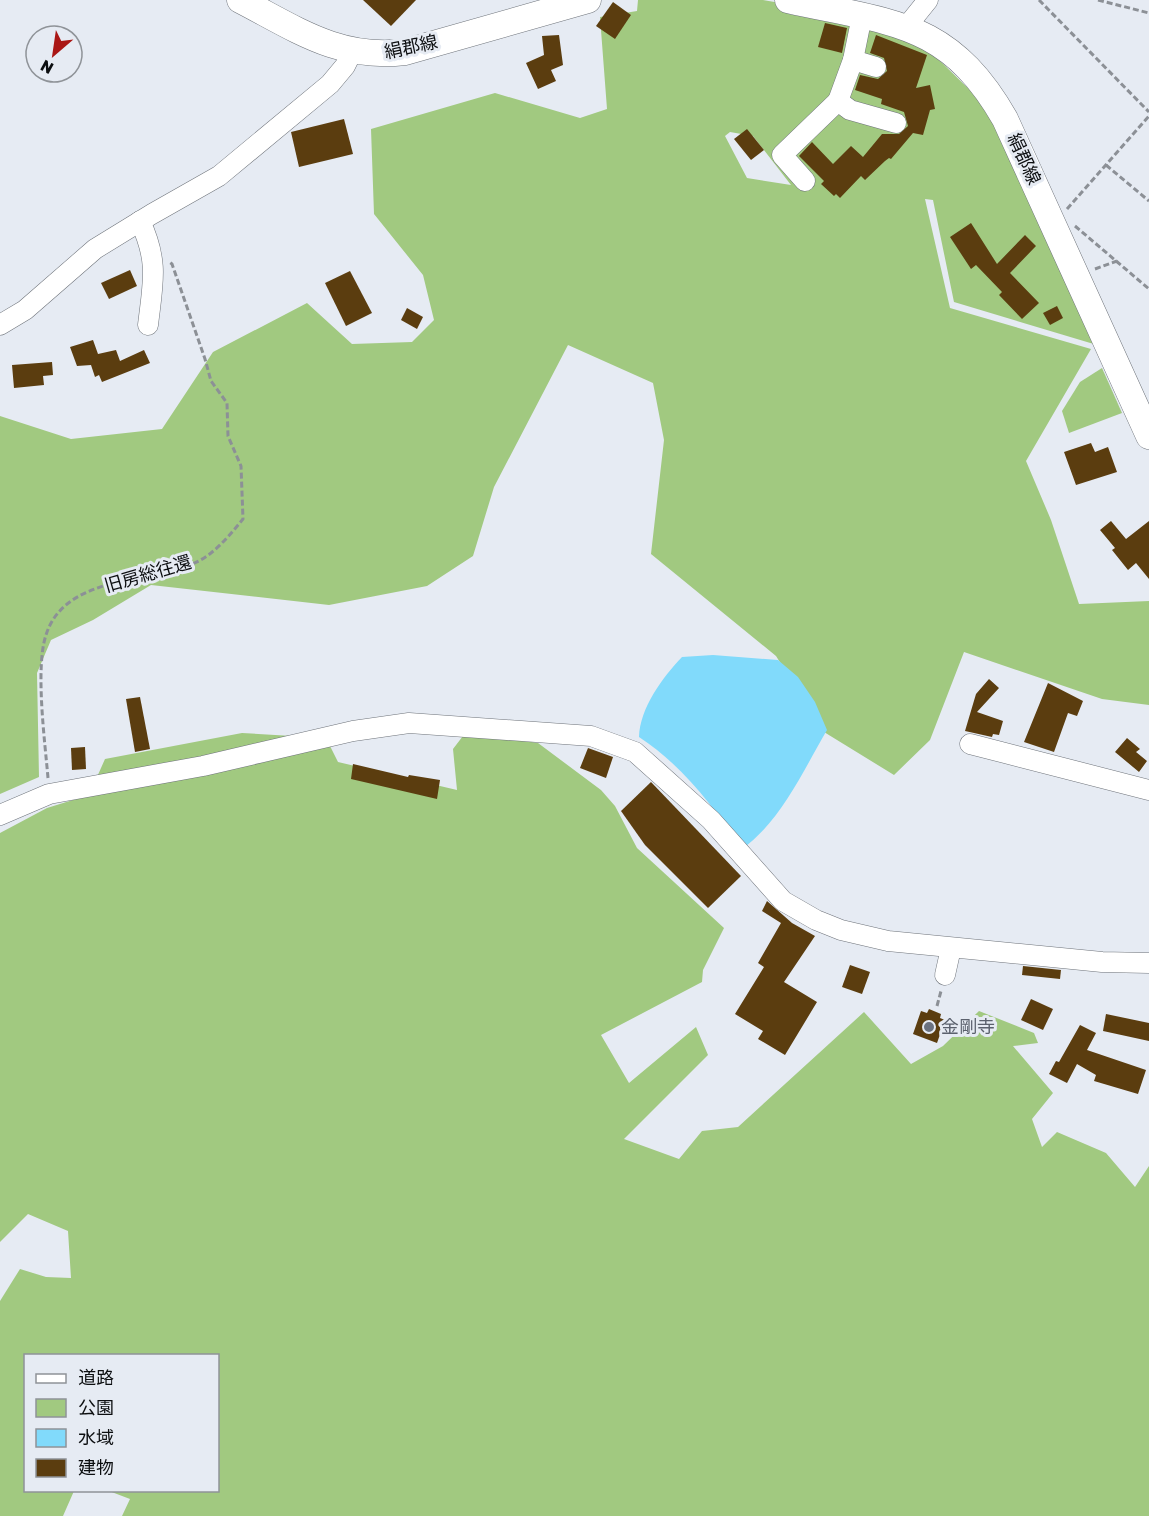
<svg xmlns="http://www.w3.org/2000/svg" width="1149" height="1516" viewBox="0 0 1149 1516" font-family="Rubik,'Noto Sans JP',sans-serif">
<rect width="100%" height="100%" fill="#e6ebf3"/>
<!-- green -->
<g fill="#a1c980" fill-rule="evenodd">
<path d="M638,0H763L780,3L789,14L888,33L933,54L983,103L1006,142L1097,345L954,302L933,200L925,199L950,308L1091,349L1026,461L1051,520L1079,604L1149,601V705L1102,699L964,652L930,740L894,775L824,732L776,656L651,554L664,440L653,383L568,345L494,487L473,556L427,586L329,605L151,585L93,620L51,640L37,673L39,777L0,794V416L71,439L162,429L213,352L307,303L352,344L412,342L434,320L423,275L374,214L371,129L495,93L580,118L607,109L600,17L637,11ZM730,132L753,136L791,185L747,178L725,136Z"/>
<polygon points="1102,368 1122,413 1069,433 1062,411 1080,382"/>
<polygon points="466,732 538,743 601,790 615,806 637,848 724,928 703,970 702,982 601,1035 629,1083 696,1027 708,1055 624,1139 679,1159 702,1131 738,1127 864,1012 911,1064 943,1046 979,1011 1034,1033 1038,1043 1013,1046 1053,1093 1032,1119 1042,1147 1057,1132 1106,1153 1135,1187 1149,1166 1149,1516 122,1516 130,1499 109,1491 218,1490 218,1356 26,1356 26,1490 74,1491 63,1516 0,1516 0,1301 20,1269 46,1277 71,1278 68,1231 28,1214 0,1242 0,833 47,808 89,795 105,759 242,733 326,738 338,762 457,790 453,749"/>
</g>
<!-- water -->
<path fill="#81dafb" d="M713,655L778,660L798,677L815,702L827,730C803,771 781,821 742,849C714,807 682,765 639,737C640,708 662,678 682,657Z"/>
<!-- building -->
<g fill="#5b3d0f">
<polygon points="363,0 416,0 391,26"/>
<polygon points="613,2 631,15 615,39 596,26"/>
<polygon points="825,23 847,28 842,53 818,47"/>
<polygon points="559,35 563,65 551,70 556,81 538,89 526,63 544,55 542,36"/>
<polygon points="876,35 927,55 916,88 930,85 935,109 930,110 923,135 913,133 891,159 889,158 885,161 865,180 861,176 840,198 836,194 834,196 821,184 824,181 799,156 812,142 833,164 851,146 863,157 882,134 899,134 908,126 904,112 881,104 882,99 855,90 860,75 878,79 887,71 884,58 870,53"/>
<polygon points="344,119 353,154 299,167 291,132"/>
<polygon points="747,129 764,150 751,160 734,139"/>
<polygon points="971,223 997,264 1025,235 1036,246 1010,273 1039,303 1022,319 999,295 1002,292 976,265 971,269 950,237"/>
<polygon points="130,270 137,286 109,299 101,283"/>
<polygon points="350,271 372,313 346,326 325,283"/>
<polygon points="1057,306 1063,318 1050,325 1043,313"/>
<polygon points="407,308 423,317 417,329 401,320"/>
<polygon points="93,340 98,354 116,350 120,361 144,350 150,363 102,382 99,375 95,377 91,365 77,366 70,347"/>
<polygon points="52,362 53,375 43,376 44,385 14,388 12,365"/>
<polygon points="1091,443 1095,452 1108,447 1117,472 1076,485 1064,452"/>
<polygon points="1111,521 1126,539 1149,521 1149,579 1136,563 1128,570 1112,550 1115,548 1100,530"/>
<polygon points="989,679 999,688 977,712 1003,721 999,735 993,734 992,737 965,731 976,694"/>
<polygon points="1048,683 1083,701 1077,716 1068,713 1054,752 1024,742"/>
<polygon points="140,697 150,749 135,752 126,699"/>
<polygon points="1127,738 1140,749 1136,752 1147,761 1139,772 1115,752"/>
<polygon points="85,747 86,769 72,770 71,748"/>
<polygon points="588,748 613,757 606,778 580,768"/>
<polygon points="353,764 408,777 409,775 440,780 437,799 351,779"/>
<polygon points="651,782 741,876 708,908 645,845 621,811"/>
<polygon points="767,901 792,923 815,936 784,982 817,1002 785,1055 758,1039 763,1031 735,1014 764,967 758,963 781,923 762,911"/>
<polygon points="850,965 870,972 862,994 842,987"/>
<polygon points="1023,966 1061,970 1060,979 1022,975"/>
<polygon points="1031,999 1053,1009 1043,1030 1021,1020"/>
<polygon points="929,1009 941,1014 940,1018 945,1020 937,1043 913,1034 921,1011 927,1013"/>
<polygon points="1106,1014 1149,1023 1149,1041 1103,1031"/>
<polygon points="1080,1025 1096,1033 1087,1050 1146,1070 1138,1094 1094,1081 1096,1075 1077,1064 1067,1083 1049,1074 1056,1061 1059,1062"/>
</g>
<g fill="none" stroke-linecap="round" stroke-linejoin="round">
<defs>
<g id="minor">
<polyline points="862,16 853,60 838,101 850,110 896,123"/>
<polyline points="907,26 928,0"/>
<polyline points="853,60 876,67"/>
<polyline points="805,181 782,155 838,101"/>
<path d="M140,221C159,262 153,282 148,325"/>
<polyline points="0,325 25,310 95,249 152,214 219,176 330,84 345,66 352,52"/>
<polyline points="970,744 1149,790"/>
<polyline points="0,815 49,794 203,766 353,731 409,723 591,736 635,752 711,820 783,901 816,920 841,930 888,941 1102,962 1149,963"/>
<polyline points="945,975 951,948"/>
</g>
<g id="major">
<path d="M240,0C296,29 339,60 405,52L588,0"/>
<path d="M788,0C889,23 948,19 1005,119L1149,436"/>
</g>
</defs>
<!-- minor casing -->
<use href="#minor" stroke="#6e737a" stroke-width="21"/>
<!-- major casing -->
<use href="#major" stroke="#6e737a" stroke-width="27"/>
<!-- path -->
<g stroke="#8c9096" stroke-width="3" stroke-dasharray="6 3" stroke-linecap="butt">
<polyline points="1039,0 1149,112"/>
<polyline points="1098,0 1149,13"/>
<polyline points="1106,165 1149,201"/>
<polyline points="1067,209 1149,116"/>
<polyline points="1075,226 1149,289"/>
<polyline points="1095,269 1117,261"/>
<path d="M48,778C45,742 35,668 46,635C64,577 145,582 192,564C213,556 229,536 243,519L241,466L228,436L227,403L211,381L205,359L172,264L168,261"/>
<polyline points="937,1006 941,991"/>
</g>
<!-- minor -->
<use href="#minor" stroke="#fff" stroke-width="20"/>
<!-- major -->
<use href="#major" stroke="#fff" stroke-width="26"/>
</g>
<!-- markers -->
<circle fill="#6b7280" stroke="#e6ebf3" stroke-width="2" cx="929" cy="1027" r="6"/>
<g text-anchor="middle" stroke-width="6" stroke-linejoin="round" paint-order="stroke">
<!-- street labels -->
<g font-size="18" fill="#0c0e10" stroke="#e6ebf3">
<text transform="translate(411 47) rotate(-12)" y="6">絹郡線</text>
<text transform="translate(1024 159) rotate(65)" y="6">絹郡線</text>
<text transform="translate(148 574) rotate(-16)" y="6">旧房総往還</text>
</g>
<!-- worship labels -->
<g font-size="18" fill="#5b616d" stroke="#e6ebf3" text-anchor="start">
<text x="941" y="1033">金剛寺</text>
</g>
</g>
<!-- legend -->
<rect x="24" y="1354" width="195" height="138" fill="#e6ebf3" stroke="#8f9398" stroke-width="1.5"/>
<rect x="36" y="1374" width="30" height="9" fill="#ffffff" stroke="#8f9398" stroke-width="1.5"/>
<text x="78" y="1384" font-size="18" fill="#0c0e10">道路</text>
<rect x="36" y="1399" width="30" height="18" fill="#a1c980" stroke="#8f9398" stroke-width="1.5"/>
<text x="78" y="1414" font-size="18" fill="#0c0e10">公園</text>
<rect x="36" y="1429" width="30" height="18" fill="#81dafb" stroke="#8f9398" stroke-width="1.5"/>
<text x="78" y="1444" font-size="18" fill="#0c0e10">水域</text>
<rect x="36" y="1459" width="30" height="18" fill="#5b3d0f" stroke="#8f9398" stroke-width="1.5"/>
<text x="78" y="1474" font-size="18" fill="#0c0e10">建物</text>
<!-- north arrow -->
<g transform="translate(54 54) rotate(209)"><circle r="28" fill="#e6ebf3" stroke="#8f9398" stroke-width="1.5"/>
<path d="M0-4.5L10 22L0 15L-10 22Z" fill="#aa1715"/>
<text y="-9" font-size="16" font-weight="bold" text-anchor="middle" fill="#0c0e10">N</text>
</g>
</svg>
